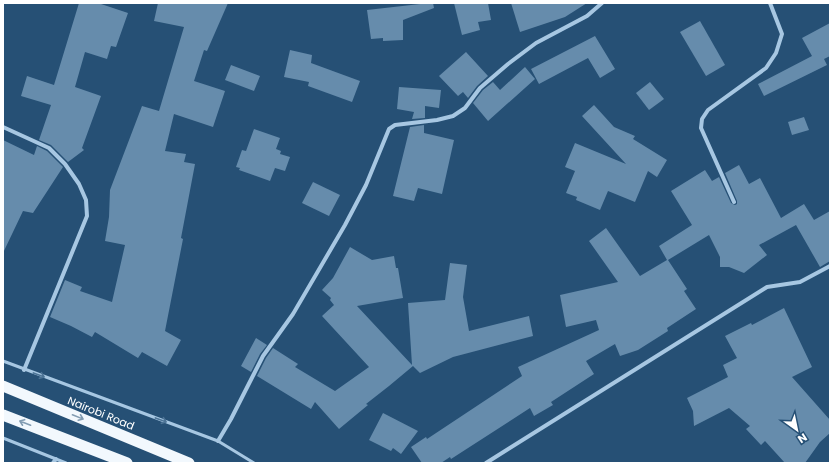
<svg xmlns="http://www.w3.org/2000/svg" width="833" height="466" viewBox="0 0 833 466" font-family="Poppins,sans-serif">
<rect width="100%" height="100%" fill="#265075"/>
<g fill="#668cac">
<polygon points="79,3 98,3 128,13 116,47 111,46 107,59 85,52 75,87 101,96 82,148 84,150 68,162 51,145 39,140 51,105 21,96 27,76 54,85"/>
<polygon points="158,3 228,3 207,51 204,50 194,81 225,91 213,127 174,114 165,151 186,154 184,162 195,164 181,238 183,239 165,331 181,340 167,366 142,352 138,358 95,332 92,337 71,326 50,317 65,280 82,287 80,291 112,302 125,245 105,241 109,217 110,190 142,106 159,111 184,27 154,21"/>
<polygon points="429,3 433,3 434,8 403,20 403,40 383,41 383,38 371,39 367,10"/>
<polygon points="454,3 488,3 491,20 478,22 480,30 462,35"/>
<polygon points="511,3 587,3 565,17 520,32"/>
<polygon points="700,21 725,65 706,76 680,32"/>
<polygon points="830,23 830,56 824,59 827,65 764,96 758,84 812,56 802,38"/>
<polygon points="595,36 615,69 600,78 588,58 539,84 531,69"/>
<polygon points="290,50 312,55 311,63 360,81 352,102 308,86 309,82 284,77"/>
<polygon points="466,52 488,76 477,86 468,98 463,92 458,96 439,76"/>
<polygon points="231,65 260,76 254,91 225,80"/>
<polygon points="525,67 535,79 488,121 473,103 483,90 493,82 500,90"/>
<polygon points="650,82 664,99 649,110 636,93"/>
<polygon points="399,87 441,90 439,108 425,106 425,118 412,119 414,112 397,109"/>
<polygon points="594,105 614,127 635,136 633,139 667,160 657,177 648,171 635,202 608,191 600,210 576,200 577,197 566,193 575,171 565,167 575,143 626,164 582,116"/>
<polygon points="804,117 809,130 792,135 788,122"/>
<polygon points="424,125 424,133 454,140 442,194 418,188 414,201 393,196 410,127"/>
<polygon points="254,129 280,138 276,149 281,151 280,154 290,157 285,171 275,168 270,181 239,170 240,168 236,167 242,150 246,151"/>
<polygon points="3,140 34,155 37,146 47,151 63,167 33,213 23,211 3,253"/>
<polygon points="739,165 749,184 760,178 781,218 804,204 814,220 830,211 830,261 820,267 796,225 759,245 767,255 744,273 729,267 720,267 720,257 709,235 668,260 687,289 684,291 696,309 667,328 668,331 638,350 620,356 615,344 586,361 594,374 551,402 553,405 534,416 530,408 451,459 450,457 441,463 422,463 411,447 426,437 427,439 522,376 518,367 599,330 596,320 566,327 560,295 618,282 589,241 606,228 640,276 667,260 659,246 692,225 671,191 705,170 712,181 719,177 731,203 735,205 737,204 737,201 725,173"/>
<polygon points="313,182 340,195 329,216 302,203"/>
<polygon points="350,247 372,260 394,256 396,268 398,268 403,298 357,306 412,365 408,303 445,300 450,263 467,265 463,297 469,331 529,316 533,336 453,357 420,373 413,366 389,386 366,404 368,405 339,429 315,402 311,409 257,376 266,358 273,348 298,364 295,367 335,391 369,367 322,316 334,305 330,300 331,298 322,290 333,278"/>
<polygon points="784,308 812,367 792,377 830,420 830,433 820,442 805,463 785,463 765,441 761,445 746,429 750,426 729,408 694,426 693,411 687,398 728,377 723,365 737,358 725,336 751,323 752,325"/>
<polygon points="256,338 267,345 260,354 251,372 241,366"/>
<polygon points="383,413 418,431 401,454 393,448 391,451 369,440"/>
</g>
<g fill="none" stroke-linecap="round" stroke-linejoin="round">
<g stroke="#a7c7e2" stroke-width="3">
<polyline points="3,361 218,441 254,463"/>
<polyline points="3,438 66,463"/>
</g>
<g stroke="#a7c7e2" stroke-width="4">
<polyline points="3,127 49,148 65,164 79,184 86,200 87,216 24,370"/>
<polyline points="734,202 701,128 702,119 708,110 766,68 776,53 782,34 770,3"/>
<polyline points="218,441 231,419 263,356 293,314 345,225 366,185 389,129 395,125 437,120 453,116 465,108 480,88 508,64 536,43 587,16 602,3"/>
<polyline points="53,463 56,459"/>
<polyline points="486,463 767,287 800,282 830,266"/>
</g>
<g stroke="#f2f8fd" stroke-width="11">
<polyline points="3,386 189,463"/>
<polyline points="3,415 127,463"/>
</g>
</g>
<defs><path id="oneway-shaft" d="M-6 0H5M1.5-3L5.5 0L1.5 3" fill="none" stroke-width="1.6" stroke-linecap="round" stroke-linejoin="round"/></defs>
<g stroke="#4d7496">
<use href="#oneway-shaft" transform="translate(39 375) rotate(20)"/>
<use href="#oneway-shaft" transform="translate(161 420) rotate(20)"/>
</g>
<g stroke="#829cb2">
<use href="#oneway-shaft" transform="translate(78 417) rotate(22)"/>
<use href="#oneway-shaft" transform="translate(25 423) rotate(-159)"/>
</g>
<g text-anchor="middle" stroke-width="3.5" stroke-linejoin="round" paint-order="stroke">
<g font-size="11" fill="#fff" stroke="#265075">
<text transform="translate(101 413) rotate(22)" y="4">Nairobi Road</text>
</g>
</g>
<rect width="833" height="466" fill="none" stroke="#ffffff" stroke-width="8"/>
<g transform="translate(797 430) rotate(147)" stroke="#265075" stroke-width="3" paint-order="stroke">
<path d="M0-3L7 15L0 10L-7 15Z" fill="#ffffff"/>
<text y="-6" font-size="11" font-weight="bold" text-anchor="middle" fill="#ffffff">N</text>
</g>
</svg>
